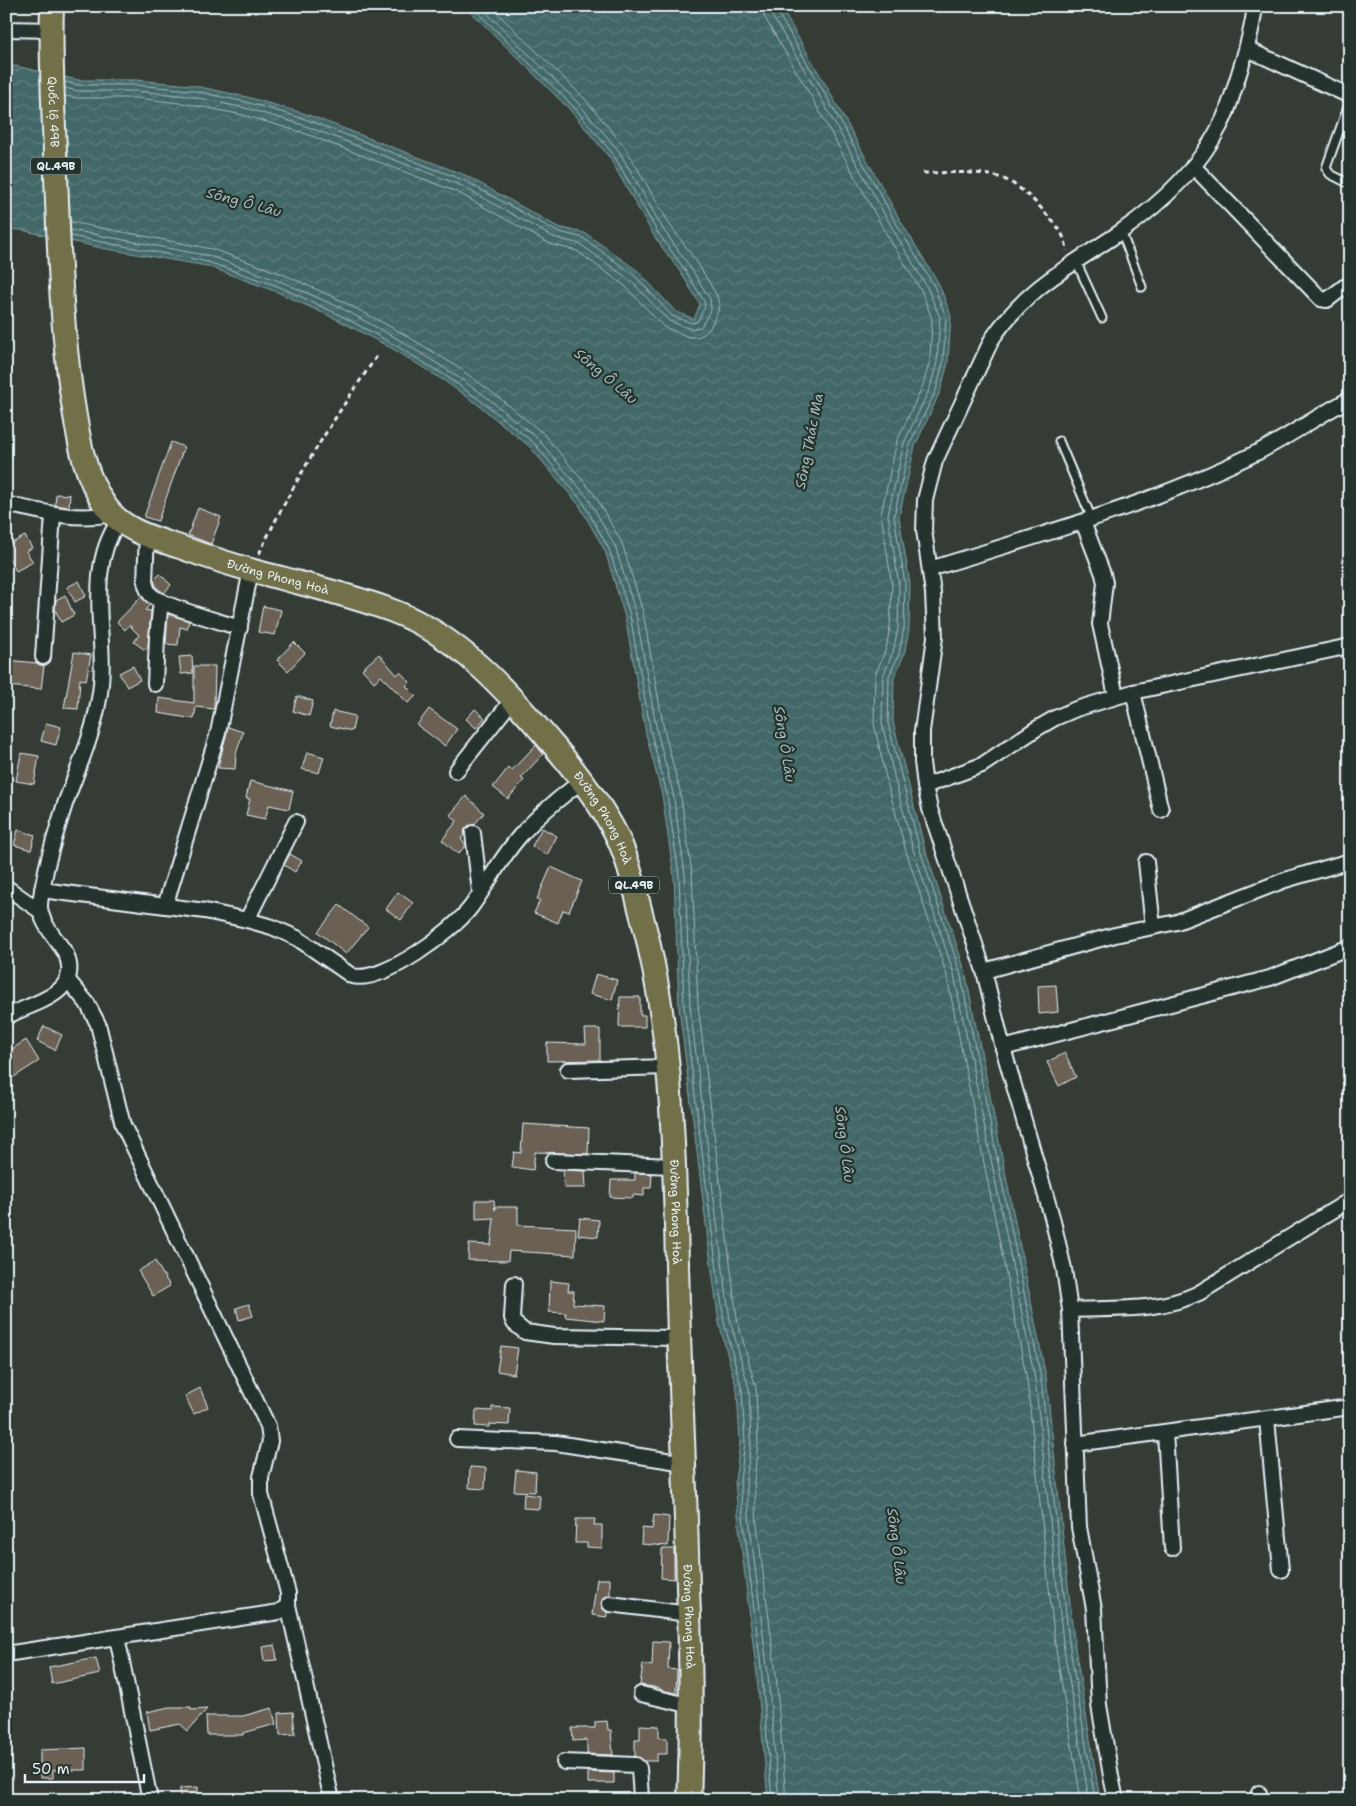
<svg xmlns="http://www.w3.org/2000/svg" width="1356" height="1806" viewBox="0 0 1356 1806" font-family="'Shantell Sans',sans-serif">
<defs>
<pattern id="water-waves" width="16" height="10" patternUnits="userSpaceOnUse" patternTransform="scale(1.25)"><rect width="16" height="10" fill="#436767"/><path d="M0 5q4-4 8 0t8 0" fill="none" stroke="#5e7d7e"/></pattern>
</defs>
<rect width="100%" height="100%" fill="#343c35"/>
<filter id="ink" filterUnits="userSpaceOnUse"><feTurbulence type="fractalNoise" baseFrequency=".02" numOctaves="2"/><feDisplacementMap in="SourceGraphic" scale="10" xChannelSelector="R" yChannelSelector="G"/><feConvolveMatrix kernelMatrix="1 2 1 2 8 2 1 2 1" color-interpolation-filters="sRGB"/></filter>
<g filter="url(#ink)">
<polygon fill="url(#water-waves)" stroke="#859ea1" points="465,6 780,6 827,87 900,220 939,284 951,316 948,363 940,392 915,446 899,517 910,584 909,629 904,655 894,677 893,722 924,846 965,971 1046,1377 1074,1641 1100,1800 768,1800 757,1676 739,1527 735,1481 740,1442 737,1390 719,1323 708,1241 679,1007 674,876 662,795 646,734 625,617 605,551 579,505 530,447 477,404 443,380 393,349 336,319 277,292 207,266 101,248 21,230 6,229 6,66 15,66 78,80 136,80 191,85 247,97 306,114 465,175 558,227 585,233 638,271 675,311 694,319 700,304 681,273 654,236 609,157 570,110"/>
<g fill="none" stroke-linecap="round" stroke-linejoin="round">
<g stroke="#a6babe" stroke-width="1">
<polyline points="762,6 765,18 811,96 884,230 922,292 932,319 930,360 923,385 897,441 881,514 892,585 890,627 886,649 875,675 874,724 887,782 906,851 947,976 1027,1380 1055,1644 1081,1800"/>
<polyline points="769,6 771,14 818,93 891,226 928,289 940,318 937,362 930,388 904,443 888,515 899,585 898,628 893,652 883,676 882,723 895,780 913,849 954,974 1035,1379 1063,1643 1089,1800"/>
<polyline points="776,6 776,10 823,90 896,223 934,286 946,317 943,363 936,390 910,444 894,516 905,584 904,628 899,654 889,676 888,723 919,847 960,972 1041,1378 1069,1642 1095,1800"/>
<polyline points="65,82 77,85 136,85 190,90 246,102 305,119 463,180 556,231 583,238 634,275 672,316 692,323 697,322 705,307 704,301 685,270 658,233 613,154 574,107 471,6"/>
<polyline points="65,88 77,91 136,91 189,96 245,108 303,125 460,185 553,237 580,244 630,280 669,321 691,329 701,327 711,309 710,299 690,267 663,229 619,151 578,103 480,6"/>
<polyline points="65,96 77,98 136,98 188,104 243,115 301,132 457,192 550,244 577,251 625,286 664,327 689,337 697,337 704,334 710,328 718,311 719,304 717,296 697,262 670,225 625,147 584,98 490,6"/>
<polyline points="70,222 212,249 285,275 344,302 402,333 453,364 488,389 544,434 594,494 622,543 643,612 664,730 680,791 692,873 698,1005 727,1238 737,1319 756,1388 758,1442 754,1481 757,1525 776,1674 786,1800"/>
<polyline points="71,230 210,256 282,282 341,308 398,339 449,371 484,395 538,439 588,498 615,546 636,614 657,731 673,793 685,874 690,1006 719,1239 730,1320 749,1389 751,1442 746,1481 750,1526 768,1675 779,1800"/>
<polyline points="71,236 208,262 280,287 338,314 395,345 446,376 480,400 534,443 583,502 609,549 630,615 651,733 667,794 679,875 684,1007 713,1240 724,1322 742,1390 745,1442 740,1481 744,1526 762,1676 772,1800"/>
</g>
</g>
<g fill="#6a6153" stroke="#e8f1f8">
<polygon points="171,442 184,447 158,521 144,517"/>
<polygon points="56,494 70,495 69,507 55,505"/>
<polygon points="198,508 221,517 211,544 188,535"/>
<polygon points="25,536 32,548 26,551 33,562 16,571 6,553 6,546"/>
<polygon points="160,574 171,585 164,593 157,588 154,580"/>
<polygon points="79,581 86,596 75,602 67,587"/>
<polygon points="65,595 74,615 61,622 55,609 56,600"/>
<polygon points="141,597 150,605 145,610 151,611 148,646 145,650 134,642 139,635 129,625 125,630 117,622"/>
<polygon points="263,606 281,610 275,635 258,632"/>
<polygon points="168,614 189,621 187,629 180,627 178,645 166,644"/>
<polygon points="294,642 305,653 288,671 277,660"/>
<polygon points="74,652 91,655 86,680 80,679 78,709 64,708"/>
<polygon points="379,654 397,675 400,672 410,682 406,686 416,696 408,703 381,676 374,682 362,669"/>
<polygon points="192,656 193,673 181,674 179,657"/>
<polygon points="6,660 37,663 44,666 41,689 6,686"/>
<polygon points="133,666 140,680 127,687 119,673"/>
<polygon points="194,666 215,666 214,709 196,707 194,719 158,713 159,698 194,703"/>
<polygon points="297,696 313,701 309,716 293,711"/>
<polygon points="429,709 457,729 445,746 417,725"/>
<polygon points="475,709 485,718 476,728 466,719"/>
<polygon points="333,711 355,716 352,731 330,726"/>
<polygon points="46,723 61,727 56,745 41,741"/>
<polygon points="228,727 243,732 236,754 235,769 218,768"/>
<polygon points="536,745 543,754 521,778 524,780 508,799 493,787 508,768 512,770"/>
<polygon points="307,752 324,757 319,773 302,769"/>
<polygon points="21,753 39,756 34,784 16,781"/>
<polygon points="250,781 293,791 289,809 269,805 265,819 246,815 250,799 246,798"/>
<polygon points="466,796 484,813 474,825 468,826 465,829 464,835 461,839 466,845 458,854 442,840 457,821 450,815"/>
<polygon points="542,828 557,836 547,855 532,846"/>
<polygon points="18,830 35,835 31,850 14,845"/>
<polygon points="290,854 302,861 295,872 284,865"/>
<polygon points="551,867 582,881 569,912 563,910 558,923 534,913 540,900 537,899"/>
<polygon points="398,892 413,903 401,920 386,909"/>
<polygon points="339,905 368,927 346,954 318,932"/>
<polygon points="596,974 617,980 612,1000 590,994"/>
<polygon points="1056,985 1058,1012 1039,1014 1038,986"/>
<polygon points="620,997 640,997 640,1015 645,1015 645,1027 619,1027"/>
<polygon points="44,1026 62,1035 55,1050 37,1041"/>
<polygon points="585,1029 600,1029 600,1060 547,1061 547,1043 586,1044"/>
<polygon points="26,1040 39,1061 6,1082 6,1053"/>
<polygon points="1065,1053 1076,1077 1059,1086 1047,1062"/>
<polygon points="523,1124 589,1128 588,1154 535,1152 533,1170 512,1167 514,1152 521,1153"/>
<polygon points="563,1170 585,1171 586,1188 564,1188"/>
<polygon points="635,1173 652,1174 651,1188 644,1188 644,1196 633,1195 633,1198 610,1197 611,1180 635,1180"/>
<polygon points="476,1200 494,1200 495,1210 495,1207 518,1207 518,1225 576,1228 575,1255 509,1251 508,1261 468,1260 469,1244 491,1245 494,1218 476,1219"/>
<polygon points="580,1218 599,1220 598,1237 578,1235"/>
<polygon points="155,1261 170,1286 153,1296 138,1271"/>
<polygon points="550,1281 569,1283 568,1291 574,1291 573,1304 605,1306 604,1321 565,1317 566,1313 549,1312"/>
<polygon points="249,1304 253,1316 239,1320 236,1308"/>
<polygon points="501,1346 518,1348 514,1374 497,1371"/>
<polygon points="200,1388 208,1407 194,1414 185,1396"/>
<polygon points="492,1407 510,1408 509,1425 489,1424 489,1427 475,1426 476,1410 492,1411"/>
<polygon points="470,1467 486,1468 485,1489 469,1488"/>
<polygon points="516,1470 536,1472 535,1492 514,1491"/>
<polygon points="524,1494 540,1496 539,1509 523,1508"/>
<polygon points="654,1515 669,1517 668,1546 641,1544 642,1528 652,1529"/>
<polygon points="576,1519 595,1519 594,1525 602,1525 602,1548 587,1547 587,1543 575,1543"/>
<polygon points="662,1549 674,1549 674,1579 661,1578"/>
<polygon points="597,1579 610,1579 610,1595 603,1598 601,1603 602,1608 607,1612 607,1617 592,1615"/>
<polygon points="653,1641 669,1642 668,1669 677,1670 676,1693 660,1690 660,1688 640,1685 643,1664 652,1666"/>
<polygon points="275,1645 277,1660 264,1661 262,1647"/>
<polygon points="96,1658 100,1674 52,1684 49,1667"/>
<polygon points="169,1707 191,1707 191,1710 207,1709 188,1731 180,1724 150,1730 147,1712"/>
<polygon points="272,1708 276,1724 243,1733 243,1735 207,1735 206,1716 243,1716"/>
<polygon points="293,1712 295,1734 280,1735 279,1713"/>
<polygon points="607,1721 608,1730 611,1730 613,1755 587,1754 587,1740 573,1741 572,1728 595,1728 595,1722"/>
<polygon points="640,1725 659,1726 659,1738 667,1738 667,1754 657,1754 657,1761 645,1761 635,1756 635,1740 640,1740"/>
<polygon points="86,1748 86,1770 53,1770 53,1778 40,1778 40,1750"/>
<polygon points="588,1772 614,1773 614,1783 588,1783"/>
<polygon points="198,1787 198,1800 180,1800 180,1788"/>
</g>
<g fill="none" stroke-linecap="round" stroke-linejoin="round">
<g stroke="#e8f1f8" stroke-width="11">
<g id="lane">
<polyline points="1350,101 1326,168 1330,174 1350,184"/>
<polyline points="1121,231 1142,287"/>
<polyline points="1076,261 1102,318"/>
<polyline points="1059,441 1092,519"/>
</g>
</g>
<g stroke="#e8f1f8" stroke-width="18">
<g id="street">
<polyline points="6,29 52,30"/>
<polyline points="1247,49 1350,96"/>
<polyline points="1193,166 1321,299 1327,300 1344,287 1350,286"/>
<path d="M6 504C42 512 75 521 112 514"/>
<polyline points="1083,522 1103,574 1105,583 1100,624 1116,696"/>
<path d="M147 535 145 581C146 586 147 591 151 595 162 606 222 622 240 628"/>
<path d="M930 569C1039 535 1151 505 1254 454 1287 438 1317 416 1350 399"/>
<polyline points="43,657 53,515"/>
<polyline points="155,684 157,638 161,601"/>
<polyline points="1133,692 1161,810"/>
<polyline points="456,771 513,699"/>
<polyline points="925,786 982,765 1036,729 1055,718 1076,709 1133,692 1350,646"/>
<polyline points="473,833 480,892"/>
<polyline points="1146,862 1153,927"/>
<polyline points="6,887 40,911"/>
<path d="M42 890 205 911 247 920 272 927 297 938 352 976C383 984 453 931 471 907 488 884 500 859 519 837 537 816 559 798 582 781"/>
<polyline points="165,906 218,733 251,570"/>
<polyline points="247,920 296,822"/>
<polyline points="984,971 1115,935 1177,922 1285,880 1350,861"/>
<polyline points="67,979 87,1003 98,1024 123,1125 268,1426 270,1441 261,1477 261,1494 288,1593 288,1605 332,1800"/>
<path d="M6 1017C32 1002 83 995 66 954 57 939 39 922 40 904 41 893 44 881 46 870 51 848 58 826 65 804 77 770 93 736 99 699 110 641 82 574 119 521"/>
<polyline points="1003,1048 1270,978 1350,947"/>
<polyline points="568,1070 667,1067"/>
<polyline points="553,1161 673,1166"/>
<polyline points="514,1284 512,1318 514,1323 525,1332 554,1336 679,1338"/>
<path d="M1070 1310C1113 1308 1160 1312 1199 1293L1350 1200"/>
<polyline points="1267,1419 1281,1570"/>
<polyline points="1165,1432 1172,1548"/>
<polyline points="457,1439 556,1443 685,1463"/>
<polyline points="1075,1444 1350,1407"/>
<polyline points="610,1604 689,1614"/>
<polyline points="117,1637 150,1800"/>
<polyline points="6,1654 279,1612 288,1605"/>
<polyline points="641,1694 692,1706"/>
<polyline points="564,1762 636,1765 639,1768 641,1798 643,1800"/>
<polyline points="1259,1793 1259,1800"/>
<path d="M1116 1800 1111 1776 1099 1705 1094 1609 1079 1527 1070 1310 1064 1269 1052 1217 1003 1048 984 971 930 809 925 786 922 762V731L935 637 933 593 924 530 925 500 935 461 992 339C1027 287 1069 267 1119 233 1158 206 1198 169 1220 126 1228 112 1232 96 1237 80 1245 55 1252 32 1255 6"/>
</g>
</g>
<g stroke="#e8f1f8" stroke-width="26">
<g id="primary">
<path id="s1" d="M52 6C50 63 54 119 56 176 59 250 61 324 72 397 78 435 83 476 107 508 124 531 154 538 180 547 213 559 247 570 281 578 319 588 357 597 393 611 459 636 509 693 554 746 576 772 599 801 615 832 628 857 634 886 641 913 678 1047 674 1195 679 1334 682 1418 686 1503 688 1588 691 1659 692 1729 689 1800"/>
</g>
</g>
<g stroke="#e8f1f8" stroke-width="3" stroke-dasharray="5 4" stroke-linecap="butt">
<path d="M923 173C948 173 988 169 1010 182 1024 190 1037 203 1047 215 1057 226 1066 236 1067 251"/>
<path d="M259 554C292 484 333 419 377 356"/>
</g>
<use href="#lane" stroke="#26332d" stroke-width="7"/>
<use href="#street" stroke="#26332d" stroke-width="14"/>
<use href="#primary" stroke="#726f4a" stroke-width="22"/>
</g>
</g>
<g text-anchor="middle" stroke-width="4.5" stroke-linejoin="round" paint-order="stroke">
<g fill="#26332d" stroke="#aeb8bb" stroke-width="1">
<rect x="31" y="157.5" width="50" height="17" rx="4"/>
<rect x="609" y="876.5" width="50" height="17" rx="4"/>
</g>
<g font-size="11" font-weight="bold" fill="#e8f1f8">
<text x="56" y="170">QL.49B</text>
<text x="634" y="889">QL.49B</text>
</g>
<g font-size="12" fill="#e8f1f8" stroke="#26332d">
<text dy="4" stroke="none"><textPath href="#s1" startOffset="106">Quốc lộ 49B</textPath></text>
<text dy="4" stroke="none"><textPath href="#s1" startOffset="696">Đường Phong Hoà</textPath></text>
<text dy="4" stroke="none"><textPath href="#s1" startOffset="1116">Đường Phong Hoà</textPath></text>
<text dy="4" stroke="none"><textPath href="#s1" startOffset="1521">Đường Phong Hoà</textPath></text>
<text dy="4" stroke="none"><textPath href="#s1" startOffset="1926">Đường Phong Hoà</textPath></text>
</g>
<g font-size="14" font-style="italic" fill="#a6babe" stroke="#26332d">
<text transform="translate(244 202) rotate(15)" y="5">Sông Ô Lâu</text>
<text transform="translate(606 376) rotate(40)" y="5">Sông Ô Lâu</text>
<text transform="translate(809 441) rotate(-79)" y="5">Sông Thác Ma</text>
<text transform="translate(785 744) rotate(81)" y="5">Sông Ô Lâu</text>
<text transform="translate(845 1144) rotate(83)" y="5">Sông Ô Lâu</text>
<text transform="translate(897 1546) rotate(83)" y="5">Sông Ô Lâu</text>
</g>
</g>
<rect width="1356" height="1806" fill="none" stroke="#26332d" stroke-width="25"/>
<rect x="12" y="12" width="1331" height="1781" fill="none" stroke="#e8f1f8" stroke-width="2" filter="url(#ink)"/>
<path d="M25 1774v8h119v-8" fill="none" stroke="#e8f1f8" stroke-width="2.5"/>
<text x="32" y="1774" font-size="15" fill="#e8f1f8" stroke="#26332d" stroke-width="4" paint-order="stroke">50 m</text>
</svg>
